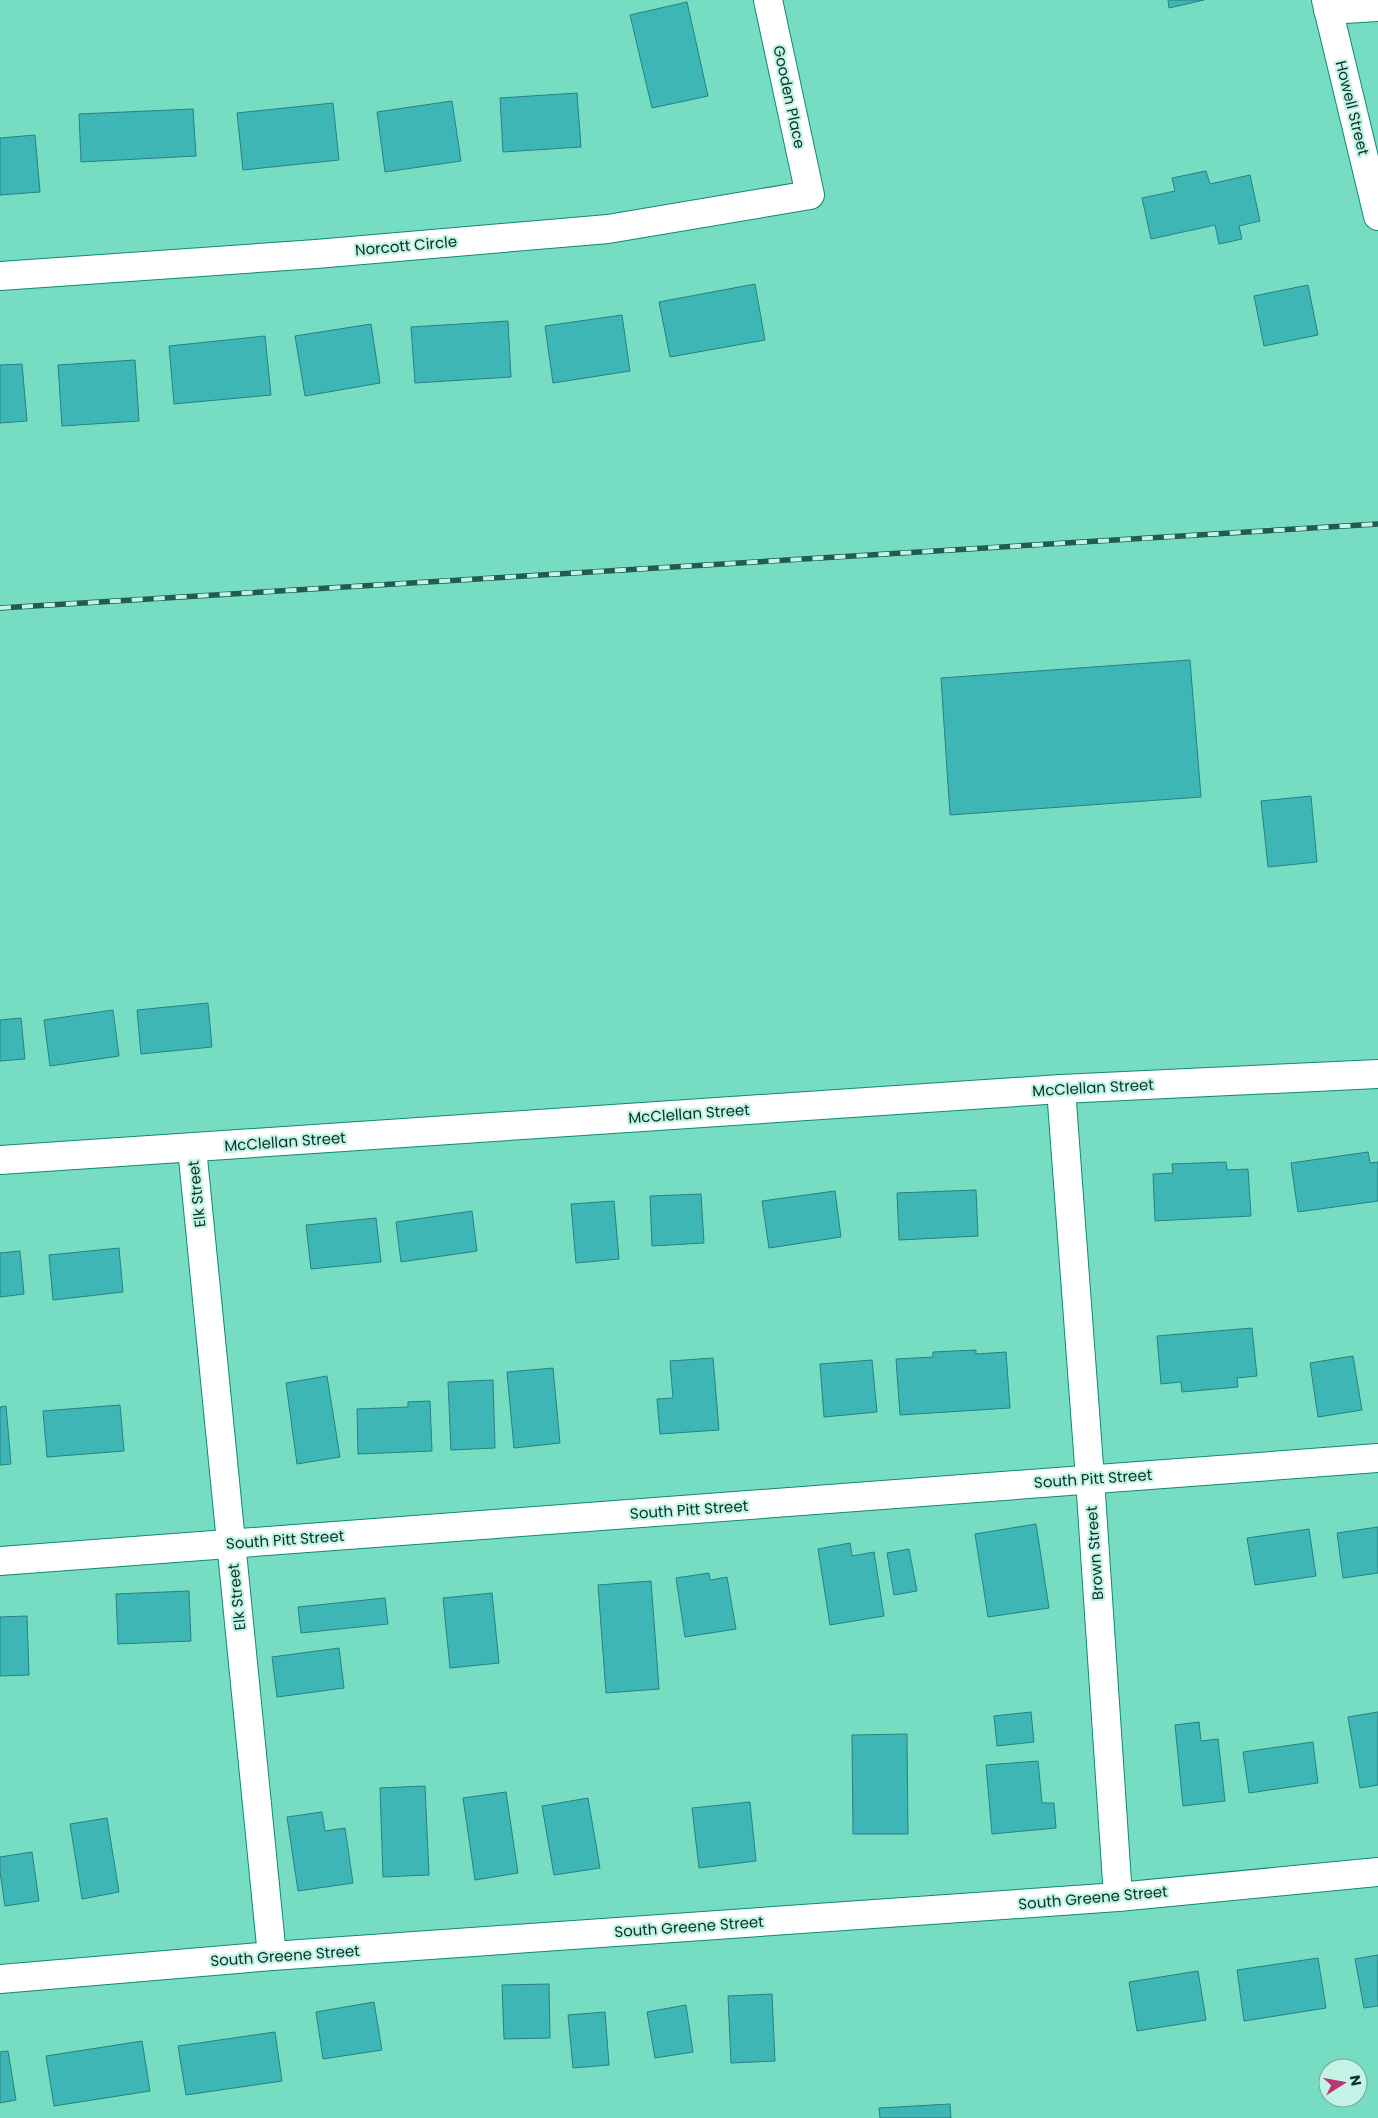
<svg xmlns="http://www.w3.org/2000/svg" width="1378" height="2118" viewBox="0 0 1378 2118" font-family="Poppins,sans-serif">
<rect width="100%" height="100%" fill="#76ddc3"/>
<g fill="#3fb6b6" stroke="#268282">
<polygon points="1168,0 1204,0 1169,8"/>
<polygon points="687,2 708,96 652,108 630,15"/>
<polygon points="577,93 581,147 503,152 500,98"/>
<polygon points="452,101 461,161 385,172 377,112"/>
<polygon points="333,103 339,160 243,170 237,113"/>
<polygon points="193,109 196,156 81,162 79,114"/>
<polygon points="35,135 40,192 0,195 0,138"/>
<polygon points="1206,171 1210,184 1250,175 1260,221 1239,226 1242,239 1219,244 1215,225 1151,239 1142,198 1175,191 1172,178"/>
<polygon points="755,284 765,340 670,357 659,302"/>
<polygon points="1308,285 1318,335 1264,346 1254,296"/>
<polygon points="622,315 630,371 553,383 545,326"/>
<polygon points="508,321 511,377 415,383 411,327"/>
<polygon points="371,324 380,383 305,396 295,336"/>
<polygon points="265,336 271,395 174,404 169,346"/>
<polygon points="135,360 139,421 62,426 58,365"/>
<polygon points="22,364 27,421 0,423 0,365"/>
<polygon points="1190,660 1201,797 950,815 941,678"/>
<polygon points="1311,796 1317,862 1268,867 1261,801"/>
<polygon points="208,1003 212,1047 141,1054 137,1010"/>
<polygon points="113,1010 119,1056 50,1066 44,1020"/>
<polygon points="21,1018 25,1059 0,1061 0,1020"/>
<polygon points="1368,1152 1370,1163 1378,1162 1378,1201 1298,1212 1291,1163"/>
<polygon points="1226,1162 1227,1170 1248,1169 1251,1216 1155,1221 1153,1174 1173,1173 1172,1164"/>
<polygon points="976,1190 978,1236 899,1240 897,1193"/>
<polygon points="835,1191 841,1237 769,1248 762,1201"/>
<polygon points="701,1194 704,1243 652,1246 650,1196"/>
<polygon points="614,1201 619,1259 576,1263 571,1204"/>
<polygon points="472,1211 477,1251 401,1262 396,1222"/>
<polygon points="376,1218 381,1262 311,1269 306,1225"/>
<polygon points="119,1248 123,1292 53,1300 49,1255"/>
<polygon points="20,1251 24,1294 0,1297 0,1253"/>
<polygon points="1252,1328 1257,1376 1237,1378 1238,1387 1182,1392 1181,1382 1161,1384 1157,1336"/>
<polygon points="976,1350 976,1354 1006,1352 1010,1408 900,1415 896,1359 933,1357 933,1352"/>
<polygon points="1353,1356 1362,1410 1318,1417 1310,1363"/>
<polygon points="713,1358 719,1430 660,1434 657,1399 673,1398 670,1361"/>
<polygon points="872,1360 877,1412 824,1417 820,1364"/>
<polygon points="553,1368 560,1443 514,1448 507,1372"/>
<polygon points="327,1376 340,1457 297,1464 286,1383"/>
<polygon points="493,1380 495,1448 451,1450 448,1382"/>
<polygon points="430,1401 432,1451 358,1454 357,1409 408,1407 408,1402"/>
<polygon points="120,1405 124,1451 47,1457 43,1411"/>
<polygon points="6,1406 11,1464 0,1465 0,1407"/>
<polygon points="1036,1524 1049,1608 988,1617 975,1534"/>
<polygon points="1378,1527 1378,1573 1343,1578 1337,1533"/>
<polygon points="1309,1529 1316,1576 1255,1585 1247,1538"/>
<polygon points="850,1543 852,1556 874,1552 884,1616 830,1625 818,1549"/>
<polygon points="909,1549 917,1591 894,1595 887,1553"/>
<polygon points="709,1573 710,1580 727,1577 736,1629 685,1637 676,1578"/>
<polygon points="651,1581 659,1689 606,1693 598,1585"/>
<polygon points="189,1591 191,1641 118,1644 116,1594"/>
<polygon points="492,1593 499,1663 450,1668 443,1598"/>
<polygon points="385,1598 388,1624 301,1633 298,1607"/>
<polygon points="27,1616 29,1675 0,1676 0,1617"/>
<polygon points="339,1648 344,1688 277,1697 272,1657"/>
<polygon points="1031,1712 1034,1742 997,1746 994,1716"/>
<polygon points="1378,1712 1378,1785 1360,1788 1348,1717"/>
<polygon points="1199,1722 1201,1741 1218,1739 1225,1801 1183,1806 1175,1725"/>
<polygon points="907,1734 908,1834 853,1834 852,1735"/>
<polygon points="1313,1742 1318,1783 1249,1793 1243,1752"/>
<polygon points="1038,1761 1042,1803 1054,1803 1056,1828 992,1834 986,1765"/>
<polygon points="425,1786 429,1875 383,1877 380,1788"/>
<polygon points="506,1792 518,1873 475,1880 463,1798"/>
<polygon points="588,1798 600,1868 554,1875 542,1806"/>
<polygon points="750,1802 756,1861 699,1868 692,1808"/>
<polygon points="322,1812 325,1831 345,1828 353,1883 298,1891 287,1817"/>
<polygon points="107,1818 119,1892 82,1899 70,1824"/>
<polygon points="32,1852 39,1901 5,1906 0,1872 0,1857"/>
<polygon points="1378,1955 1378,2006 1364,2008 1355,1959"/>
<polygon points="1318,1958 1326,2008 1244,2021 1237,1970"/>
<polygon points="1198,1971 1206,2020 1137,2031 1129,1982"/>
<polygon points="549,1984 550,2038 504,2039 502,1985"/>
<polygon points="772,1994 775,2061 731,2063 728,1996"/>
<polygon points="374,2002 382,2050 323,2059 316,2012"/>
<polygon points="686,2005 693,2052 655,2058 647,2012"/>
<polygon points="605,2012 609,2065 573,2068 568,2015"/>
<polygon points="275,2032 282,2081 186,2095 178,2046"/>
<polygon points="142,2041 150,2091 54,2106 46,2056"/>
<polygon points="8,2051 16,2100 0,2103 0,2052"/>
<polygon points="950,2104 951,2118 880,2118 879,2108"/>
</g>
<g fill="none" stroke-linecap="round" stroke-linejoin="round">
<g stroke="#0e8a73" stroke-width="30">
<g id="minor">
<polyline points="1326,0 1378,216"/>
<polyline points="1328,10 1378,7"/>
<polyline points="0,276 316,254 608,229 810,195 768,0"/>
<polyline points="1061,1089 1090,1479 1118,1897"/>
<polyline points="192,1148 272,1956"/>
<polyline points="0,1160 1061,1089 1378,1074"/>
<polyline points="0,1561 1378,1458"/>
<polyline points="0,1979 272,1956 1118,1897 1378,1872"/>
</g>
</g>
<use href="#minor" stroke="#fff" stroke-width="28"/>
<g stroke="#205d50" stroke-width="5.5">
<polyline id="rail" points="0,608 1378,524"/>
</g>
<use href="#rail" stroke="#c4f3e5" stroke-width="4" stroke-dasharray="11" stroke-linecap="butt"/>
</g>
<g text-anchor="middle" stroke-width="4.5" stroke-linejoin="round" paint-order="stroke">
<g font-size="15" fill="#04332a" stroke="#c4f3e5">
<text transform="translate(789 97) rotate(78)" y="5">Gooden Place</text>
<text transform="translate(1352 108) rotate(76)" y="5">Howell Street</text>
<text transform="translate(406 246) rotate(-5)" y="5">Norcott Circle</text>
<text transform="translate(1093 1088) rotate(-3)" y="5">McClellan Street</text>
<text transform="translate(689 1114) rotate(-4)" y="5">McClellan Street</text>
<text transform="translate(285 1142) rotate(-4)" y="5">McClellan Street</text>
<text transform="translate(197 1194) rotate(-96)" y="5">Elk Street</text>
<text transform="translate(1093 1479) rotate(-4)" y="5">South Pitt Street</text>
<text transform="translate(689 1510) rotate(-4)" y="5">South Pitt Street</text>
<text transform="translate(285 1540) rotate(-4)" y="5">South Pitt Street</text>
<text transform="translate(1095 1553) rotate(-94)" y="5">Brown Street</text>
<text transform="translate(237 1597) rotate(-96)" y="5">Elk Street</text>
<text transform="translate(1093 1898) rotate(-5)" y="5">South Greene Street</text>
<text transform="translate(689 1927) rotate(-4)" y="5">South Greene Street</text>
<text transform="translate(285 1956) rotate(-4)" y="5">South Greene Street</text>
</g>
</g>
<g transform="translate(1343 2083) rotate(79)"><circle r="24" fill="#c4f3e5" stroke="#77a69a"/>
<path d="M0-4L9 19L0 12L-9 19Z" fill="#bb3475"/>
<text y="-8" font-size="14" font-weight="bold" text-anchor="middle" fill="#04332a">N</text>
</g>
</svg>
